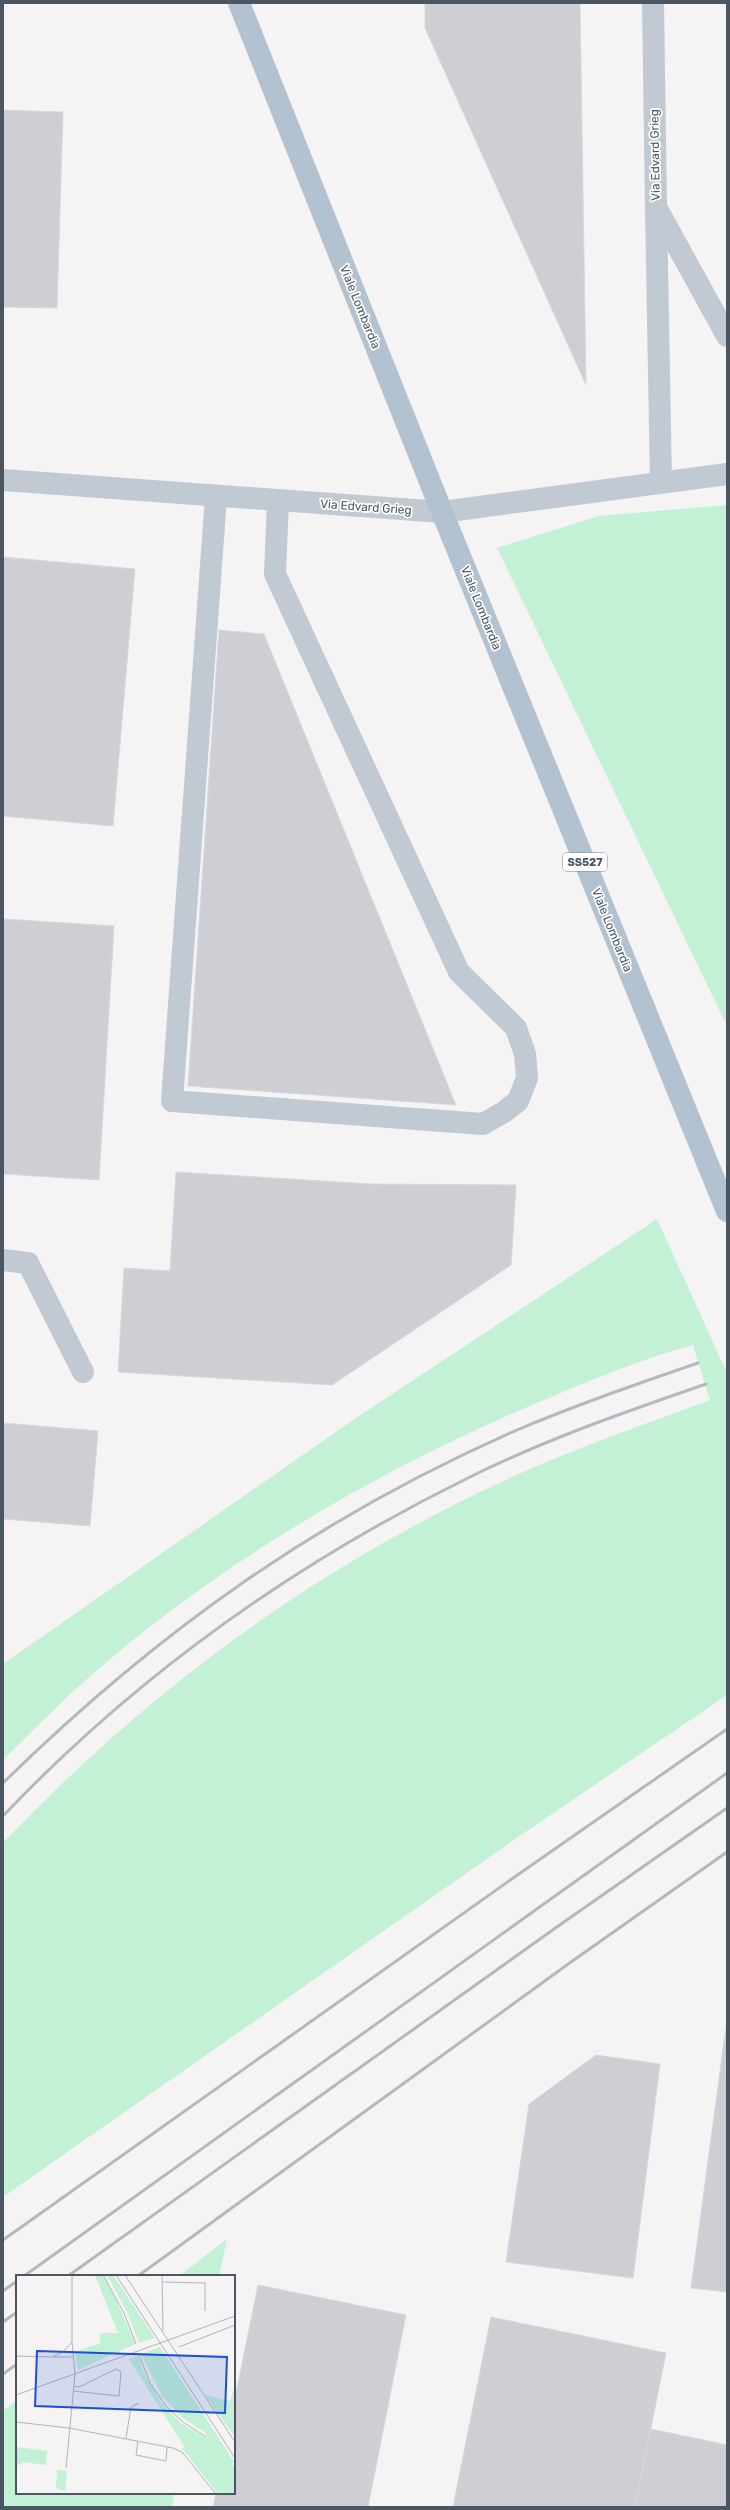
<svg xmlns="http://www.w3.org/2000/svg" width="730" height="2510" viewBox="0 0 730 2510" font-family="Rubik,sans-serif">
<rect width="100%" height="100%" fill="#f5f3f3"/>
<g fill="#c3f1d5">
<polygon points="726,505 727,508 727,1026 497,548 599,516"/>
<path d="M657 1219 727 1373V1695L521 1835 3 2197V1843C142 1697 297 1581 478 1493 553 1456 632 1429 710 1400L693 1345C638 1360 584 1383 532 1405 373 1473 219 1563 88 1678 59 1704 31 1732 3 1760V1664L350 1422Z"/>
<polygon points="227,2239 219,2276 179,2276"/>
<polygon points="17,2400 17,2493 174,2493 172,2507 3,2507 3,2411"/>
</g>
<g fill="#cdcfd5" stroke="#d7d9de">
<polygon points="425,3 580,3 586,385 425,28"/>
<polygon points="3,110 63,112 57,308 3,307"/>
<polygon points="3,557 135,569 113,826 3,816"/>
<polygon points="219,630 264,634 456,1105 188,1086"/>
<polygon points="3,919 114,926 99,1180 3,1174"/>
<polygon points="176,1172 371,1184 516,1185 511,1265 332,1385 118,1372 124,1268 170,1271"/>
<polygon points="3,1423 98,1431 90,1526 3,1519"/>
<polygon points="727,2019 727,2292 691,2288"/>
<polygon points="596,2055 660,2064 633,2278 506,2262 529,2104"/>
<polygon points="258,2285 406,2315 368,2507 213,2507 216,2493 234,2493 234,2403"/>
<polygon points="491,2317 666,2353 635,2507 453,2507"/>
<polygon points="651,2429 727,2445 727,2507 635,2507"/>
</g>
<g fill="none" stroke-linecap="round" stroke-linejoin="round">
<g stroke="#c1cad2" stroke-width="22">
<polyline points="653,3 656,207 727,336"/>
<polyline points="656,210 661,482"/>
<polyline points="3,480 442,512 727,474"/>
<polyline points="216,497 172,1101 483,1124 504,1112 518,1101 527,1078 525,1054 516,1028 459,972 275,574 278,501"/>
<polyline points="3,1260 28,1263 83,1372"/>
</g>
<polyline stroke="#b3c2d1" stroke-width="22" points="239,3 442,512 727,1211"/>
<g stroke="#b5b8bd" stroke-width="3">
<path d="M3 1783C157 1632 318 1517 517 1430 576 1405 637 1384 698 1363"/>
<path d="M3 1816C136 1676 295 1563 468 1478 544 1440 625 1412 706 1384"/>
<polyline points="3,2240 516,1876 727,1729"/>
<polyline points="24,2276 727,1773"/>
<polyline points="68,2276 554,1929 727,1808"/>
<polyline points="138,2276 571,1962 727,1852"/>
<polyline points="3,2291 17,2281"/>
<polyline points="3,2322 17,2312"/>
<polyline points="3,2374 17,2364"/>
</g>
</g>
<g text-anchor="middle" stroke-width="3.5" stroke-linejoin="round" paint-order="stroke">
<rect fill="#fff" stroke="#808990" stroke-width="1" x="563" y="853" width="44" height="18" rx="3"/>
<g font-size="11" font-weight="bold" fill="#4a5661">
<text x="585" y="866">SS527</text>
</g>
<g font-size="12" fill="#4a5661" stroke="#fff">
<text transform="translate(655 155) rotate(-91)" y="4">Via Edvard Grieg</text>
<text transform="translate(360 307) rotate(68)" y="4">Viale Lombardia</text>
<text transform="translate(366 507) rotate(4)" y="4">Via Edvard Grieg</text>
<text transform="translate(481 608) rotate(68)" y="4">Viale Lombardia</text>
<text transform="translate(612 930) rotate(68)" y="4">Viale Lombardia</text>
</g>
</g>
<g transform="translate(16 2275)">
<rect width="219" height="219" fill="#f5f3f3"/>
<path d="M79 0H86L98 20 119 69 62 95 59 77 84 68V58H102ZM91 0H97L139 63 123 68 111 37ZM144 72 218 187 216 189 219 193V219H202L166 173 168 171 113 84ZM126 81 146 121 167 143 190 158 189 162 166 149 146 129 128 98 123 82ZM219 111V162L189 120 214 126ZM0 172 31 176 30 190 6 187 5 190 0 189ZM41 195 51 196 49 216 40 213Z" fill="#c3f1d5" fill-rule="evenodd"/>
<path fill="none" stroke="#b1b4b9" stroke-width="1" d="M87 0 108 38 120 69M100 0 219 183M109 0 219 167M146 0 147 56M147 7 189 8V36M163 72 219 50M0 81 36 82 47 77 56 67M37 82H57M124 82 134 108 150 131 168 148 189 161M57 116 103 121 105 97 100 94 63 112 58 111M0 120 219 41M0 147 53 153 157 173 166 177 200 219M110 163 115 132 123 128M122 166 120 180 150 186 151 172M50 193 59 99 56 67V0"/>
<path fill="#1d4ed8" fill-opacity="0.15" stroke="#1d4ed8" stroke-width="2" d="M21 76 211 82 209 138 19 131Z"/>
<rect width="219" height="219" fill="none" stroke="#4a5661" stroke-width="2"/>
</g>
<rect width="730" height="2510" fill="none" stroke="#4a5661" stroke-width="8"/>
</svg>
